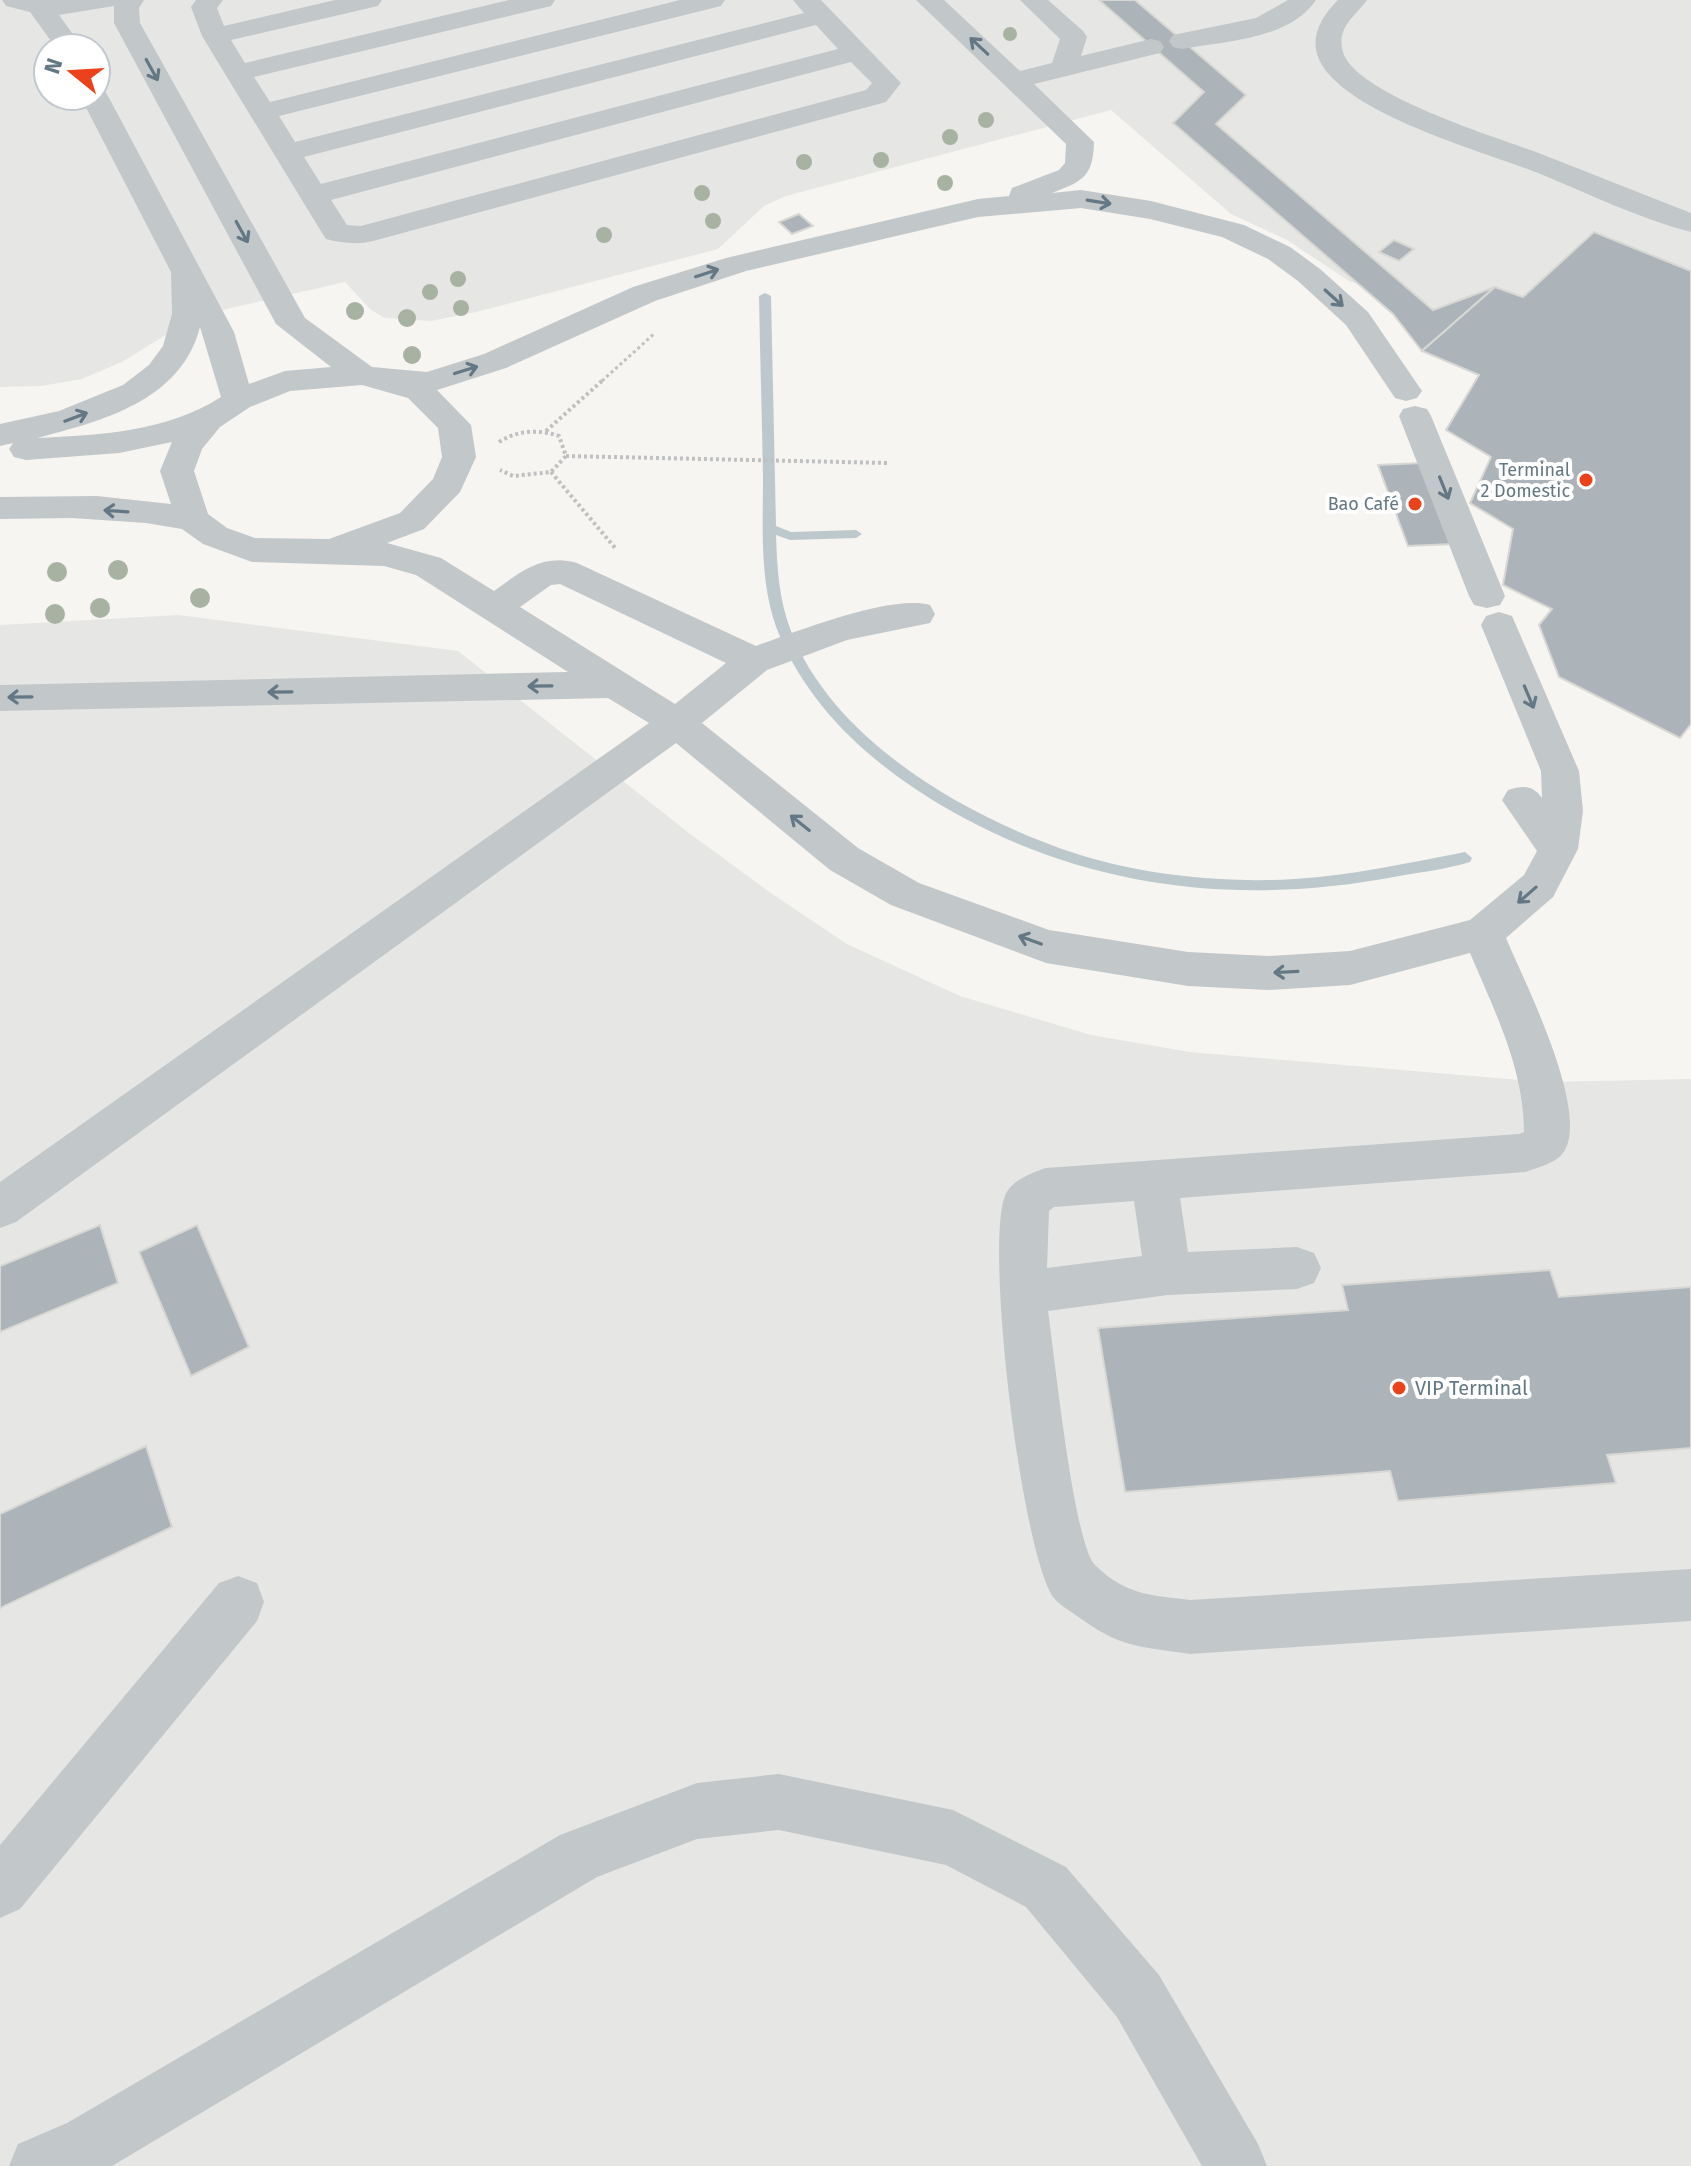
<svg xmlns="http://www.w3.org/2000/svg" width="1691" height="2166" viewBox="0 0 1691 2166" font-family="'Fira Sans',sans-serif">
<rect width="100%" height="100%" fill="#f6f5f1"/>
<g fill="#e6e7e5" fill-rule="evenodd">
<path d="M0 0H1691V724L1680 738 1559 677 1539 625 1552 609 1503 585 1513 529 1470 503 1491 457 1446 430 1479 375 1423 351 1492 288 1433 310 1349 281 1287 240 1231 214 1111 110 786 196 764 206 718 249 476 312 431 321 385 318 371 310 345 282 213 312 177 328 122 362 82 379 41 386 0 387ZM48 48H96V96H48Z"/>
<polygon points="179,615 458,651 689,833 768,891 847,944 960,996 1091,1035 1190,1052 1544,1082 1691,1079 1691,2166 0,2166 0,625"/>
</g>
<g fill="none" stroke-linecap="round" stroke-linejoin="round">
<path fill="#bcc8cc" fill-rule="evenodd" d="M765 293 771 296 776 526 791 532 856 530 862 534 856 538 790 540 776 535C777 567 779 601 791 631 833 741 968 818 1074 853 1129 871 1191 879 1248 880 1322 882 1393 866 1465 852L1472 858 1470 862C1447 869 1422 872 1399 876 1229 909 1063 886 917 790 858 751 806 700 779 634 759 585 763 529 763 478 762 417 760 357 759 296Z"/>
</g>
<g fill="#acb4b9" stroke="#d7d7d4" stroke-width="2">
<polygon points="1099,0 1135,0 1246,95 1216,124 1433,310 1495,287 1422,351 1393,314 1173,123 1204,92"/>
<polygon points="799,214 813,226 792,234 779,222"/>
<polygon points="1594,232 1691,271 1691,724 1680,738 1559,677 1539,625 1552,609 1503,585 1513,529 1470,503 1491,457 1446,430 1479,375 1422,351 1495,287 1523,297"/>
<polygon points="1394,240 1414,249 1399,261 1379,252"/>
<polygon points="1421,463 1453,544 1408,546 1378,465"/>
<polygon points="100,1225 118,1283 0,1332 0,1266"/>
<polygon points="197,1225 249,1347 191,1376 139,1252"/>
<polygon points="1550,1270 1559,1297 1691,1287 1691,1448 1607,1455 1616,1483 1398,1501 1390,1471 1125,1492 1098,1328 1348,1310 1342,1285"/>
<polygon points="146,1446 172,1527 0,1608 0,1514"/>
</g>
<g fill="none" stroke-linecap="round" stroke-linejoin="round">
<polyline stroke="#bec0c2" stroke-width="3" stroke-dasharray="3 3" stroke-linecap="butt" points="602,381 655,333"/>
<g stroke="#bec0c2" stroke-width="4" stroke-dasharray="3 3" stroke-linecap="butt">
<polyline points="546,431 604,379"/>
<path d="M499 442C518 430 538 429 559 436L566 456 551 472 513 476 500 470"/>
<polyline points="566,456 888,463"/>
<polyline points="551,472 616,549"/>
</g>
<g fill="#c2c7c9" fill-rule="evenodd">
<path d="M2 0H144L139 8 140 23 305 318 372 367 427 372 484 354 633 287 726 258 978 199 1009 196 1012 188 1059 170 1065 163 1066 144 916 0H944L1020 71 1052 63 1060 39 1020 0H1048L1083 31 1087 37 1081 56 1151 39 1160 41 1164 47 1160 53 1034 84 1094 142C1093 177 1083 181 1052 193L1081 190 1151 201 1244 225 1290 247 1320 269 1368 312 1422 391 1417 398 1406 401 1395 398 1346 325 1298 281 1268 259 1222 237 1150 219 1081 208 978 217 746 271 655 301 506 368 437 390 471 425 476 457 460 492 424 529 387 543 441 558 494 591C520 572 543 553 577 563L756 646C795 632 891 594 930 605L935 614 930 623 847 640 767 670 702 723 858 848 919 883 1049 930 1188 952 1268 956 1350 951 1470 920 1524 875 1537 851 1502 800 1508 790C1523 785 1533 785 1542 798L1541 771 1481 625 1486 616 1499 612 1512 616 1579 771 1583 811 1578 849 1553 897 1506 938C1523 979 1592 1114 1563 1153 1556 1163 1537 1168 1525 1172L1180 1198 1188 1252 1297 1247 1314 1253 1321 1268 1314 1283 1297 1289 1168 1295 1048 1311C1054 1351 1074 1545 1095 1565 1126 1595 1150 1595 1190 1600L1691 1569V1621L1190 1654C1137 1646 1121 1648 1077 1616 1069 1610 1058 1604 1053 1597 1021 1548 986 1255 1004 1199 1009 1181 1029 1174 1046 1168L1519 1134 1524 1132C1524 1068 1494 1010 1470 953L1350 985 1268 990 1188 986 1046 963 891 905 830 870 676 743 16 1222 0 1228V1182L649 723 608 698 0 711V685L568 672 416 575 384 566 252 562 203 544 182 529 146 523 72 518 0 519V497L97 496 171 504 160 471 172 442 119 453 26 460 14 457 9 449 13 443 0 446V424L59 411 123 385 149 365 163 346 172 314 171 272 80 96H96V88L104 90 108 96 234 332 249 384 285 371 331 367 276 324 114 23V6L59 15 83 48H56L30 12 6 6ZM200 327 221 397C166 432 100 435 37 438 102 421 181 401 200 327ZM362 385 408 398 438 428 442 457 433 479 400 513 329 539 255 538 227 528 208 514 194 471 202 449 220 427 250 407 290 391ZM560 584 726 663 675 704 520 607 551 585ZM1134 1201 1142 1256 1047 1268 1049 1211 1054 1207Z"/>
<path d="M196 0H223L217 8 224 26 335 0H382L378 6 231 40 245 63 509 0H555L551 6 254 77 270 102 680 0H725L721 6 279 116 295 142 804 13 793 0H821L901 83 886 102 373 241C357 245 342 243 326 239L322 233 202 36 191 7ZM816 25 838 49 321 184 304 157ZM851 62 872 83 866 90 361 226 347 225 331 200Z"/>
<path d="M1288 0H1316C1289 40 1225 41 1182 49L1173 47 1169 41 1173 35 1256 18Z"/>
<path d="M1338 0H1367C1355 17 1336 27 1343 52 1355 94 1496 137 1536 152 1588 172 1639 193 1691 213V232C1641 219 1591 195 1543 175 1486 152 1354 117 1322 65 1307 41 1320 18 1338 0Z"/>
<polygon points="1415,406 1427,409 1431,416 1505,596 1500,605 1487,608 1474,605 1469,596 1399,416 1403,409"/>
<polygon points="238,1576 257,1583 264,1602 257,1621 20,1909 0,1918 0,1845 219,1583"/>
<polygon points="779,1774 953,1810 1066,1867 1159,1975 1258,2144 1267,2166 1202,2166 1117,2017 1026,1907 946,1865 779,1830 697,1839 597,1877 112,2166 9,2166 18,2144 67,2123 560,1835 697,1783"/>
</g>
</g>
<g fill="#a8b2a2">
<circle cx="1010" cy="34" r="7"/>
<circle cx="986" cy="120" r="8"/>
<circle cx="950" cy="137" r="8"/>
<circle cx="881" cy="160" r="8"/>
<circle cx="804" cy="162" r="8"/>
<circle cx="945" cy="183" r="8"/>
<circle cx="702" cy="193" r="8"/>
<circle cx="713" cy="221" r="8"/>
<circle cx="604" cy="235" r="8"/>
<circle cx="458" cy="279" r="8"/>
<circle cx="430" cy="292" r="8"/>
<circle cx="461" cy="308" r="8"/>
<circle cx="355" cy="311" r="9"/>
<circle cx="407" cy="318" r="9"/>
<circle cx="412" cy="355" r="9"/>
<circle cx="118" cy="570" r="10"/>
<circle cx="57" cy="572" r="10"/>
<circle cx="200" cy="598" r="10"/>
<circle cx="100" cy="608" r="10"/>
<circle cx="55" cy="614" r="10"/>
</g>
<defs><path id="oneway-shaft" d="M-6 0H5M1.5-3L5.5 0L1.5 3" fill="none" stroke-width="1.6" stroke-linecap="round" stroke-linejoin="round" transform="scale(2)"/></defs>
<g stroke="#637784">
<use href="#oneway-shaft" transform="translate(979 46) rotate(-137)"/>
<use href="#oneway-shaft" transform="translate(152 70) rotate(61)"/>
<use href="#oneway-shaft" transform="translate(1099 202) rotate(9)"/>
<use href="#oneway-shaft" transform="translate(242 232) rotate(61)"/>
<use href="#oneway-shaft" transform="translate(707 273) rotate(-18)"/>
<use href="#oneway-shaft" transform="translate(1334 298) rotate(42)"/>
<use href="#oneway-shaft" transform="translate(466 370) rotate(-17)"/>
<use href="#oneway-shaft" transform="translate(76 417) rotate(-21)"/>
<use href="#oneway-shaft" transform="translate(1444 488) rotate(68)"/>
<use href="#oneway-shaft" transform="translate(116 511) rotate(-176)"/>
<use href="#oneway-shaft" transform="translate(540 686) rotate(179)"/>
<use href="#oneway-shaft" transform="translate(280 692) rotate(179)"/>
<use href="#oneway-shaft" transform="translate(20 697) rotate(179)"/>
<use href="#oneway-shaft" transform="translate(1529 697) rotate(67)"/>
<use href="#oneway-shaft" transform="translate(800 823) rotate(-141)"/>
<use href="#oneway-shaft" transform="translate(1527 895) rotate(139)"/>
<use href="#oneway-shaft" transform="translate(1030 940) rotate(-160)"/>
<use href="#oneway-shaft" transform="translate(1286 972) rotate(177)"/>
</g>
<g fill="#ec421b" stroke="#fff" stroke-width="3">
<circle cx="1586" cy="480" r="8"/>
<circle cx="1415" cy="504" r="8"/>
<circle cx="1399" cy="1388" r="8"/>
</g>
<g text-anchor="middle" stroke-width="8" stroke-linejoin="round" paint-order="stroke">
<g font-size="18" fill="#637784" stroke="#fff" text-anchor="end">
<text x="1570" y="476">Terminal<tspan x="1570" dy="21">2 Domestic</tspan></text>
<text x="1399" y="510">Bao Café</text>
</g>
<g font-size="20" fill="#637784" stroke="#fff" text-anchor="start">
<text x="1415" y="1395">VIP Terminal</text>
</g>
</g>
<g transform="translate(72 72) rotate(288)"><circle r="38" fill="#ffffff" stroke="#c1c9ce" stroke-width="2"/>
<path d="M0-6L14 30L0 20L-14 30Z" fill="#ec421b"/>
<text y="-12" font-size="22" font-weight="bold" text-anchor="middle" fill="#637784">N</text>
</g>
</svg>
